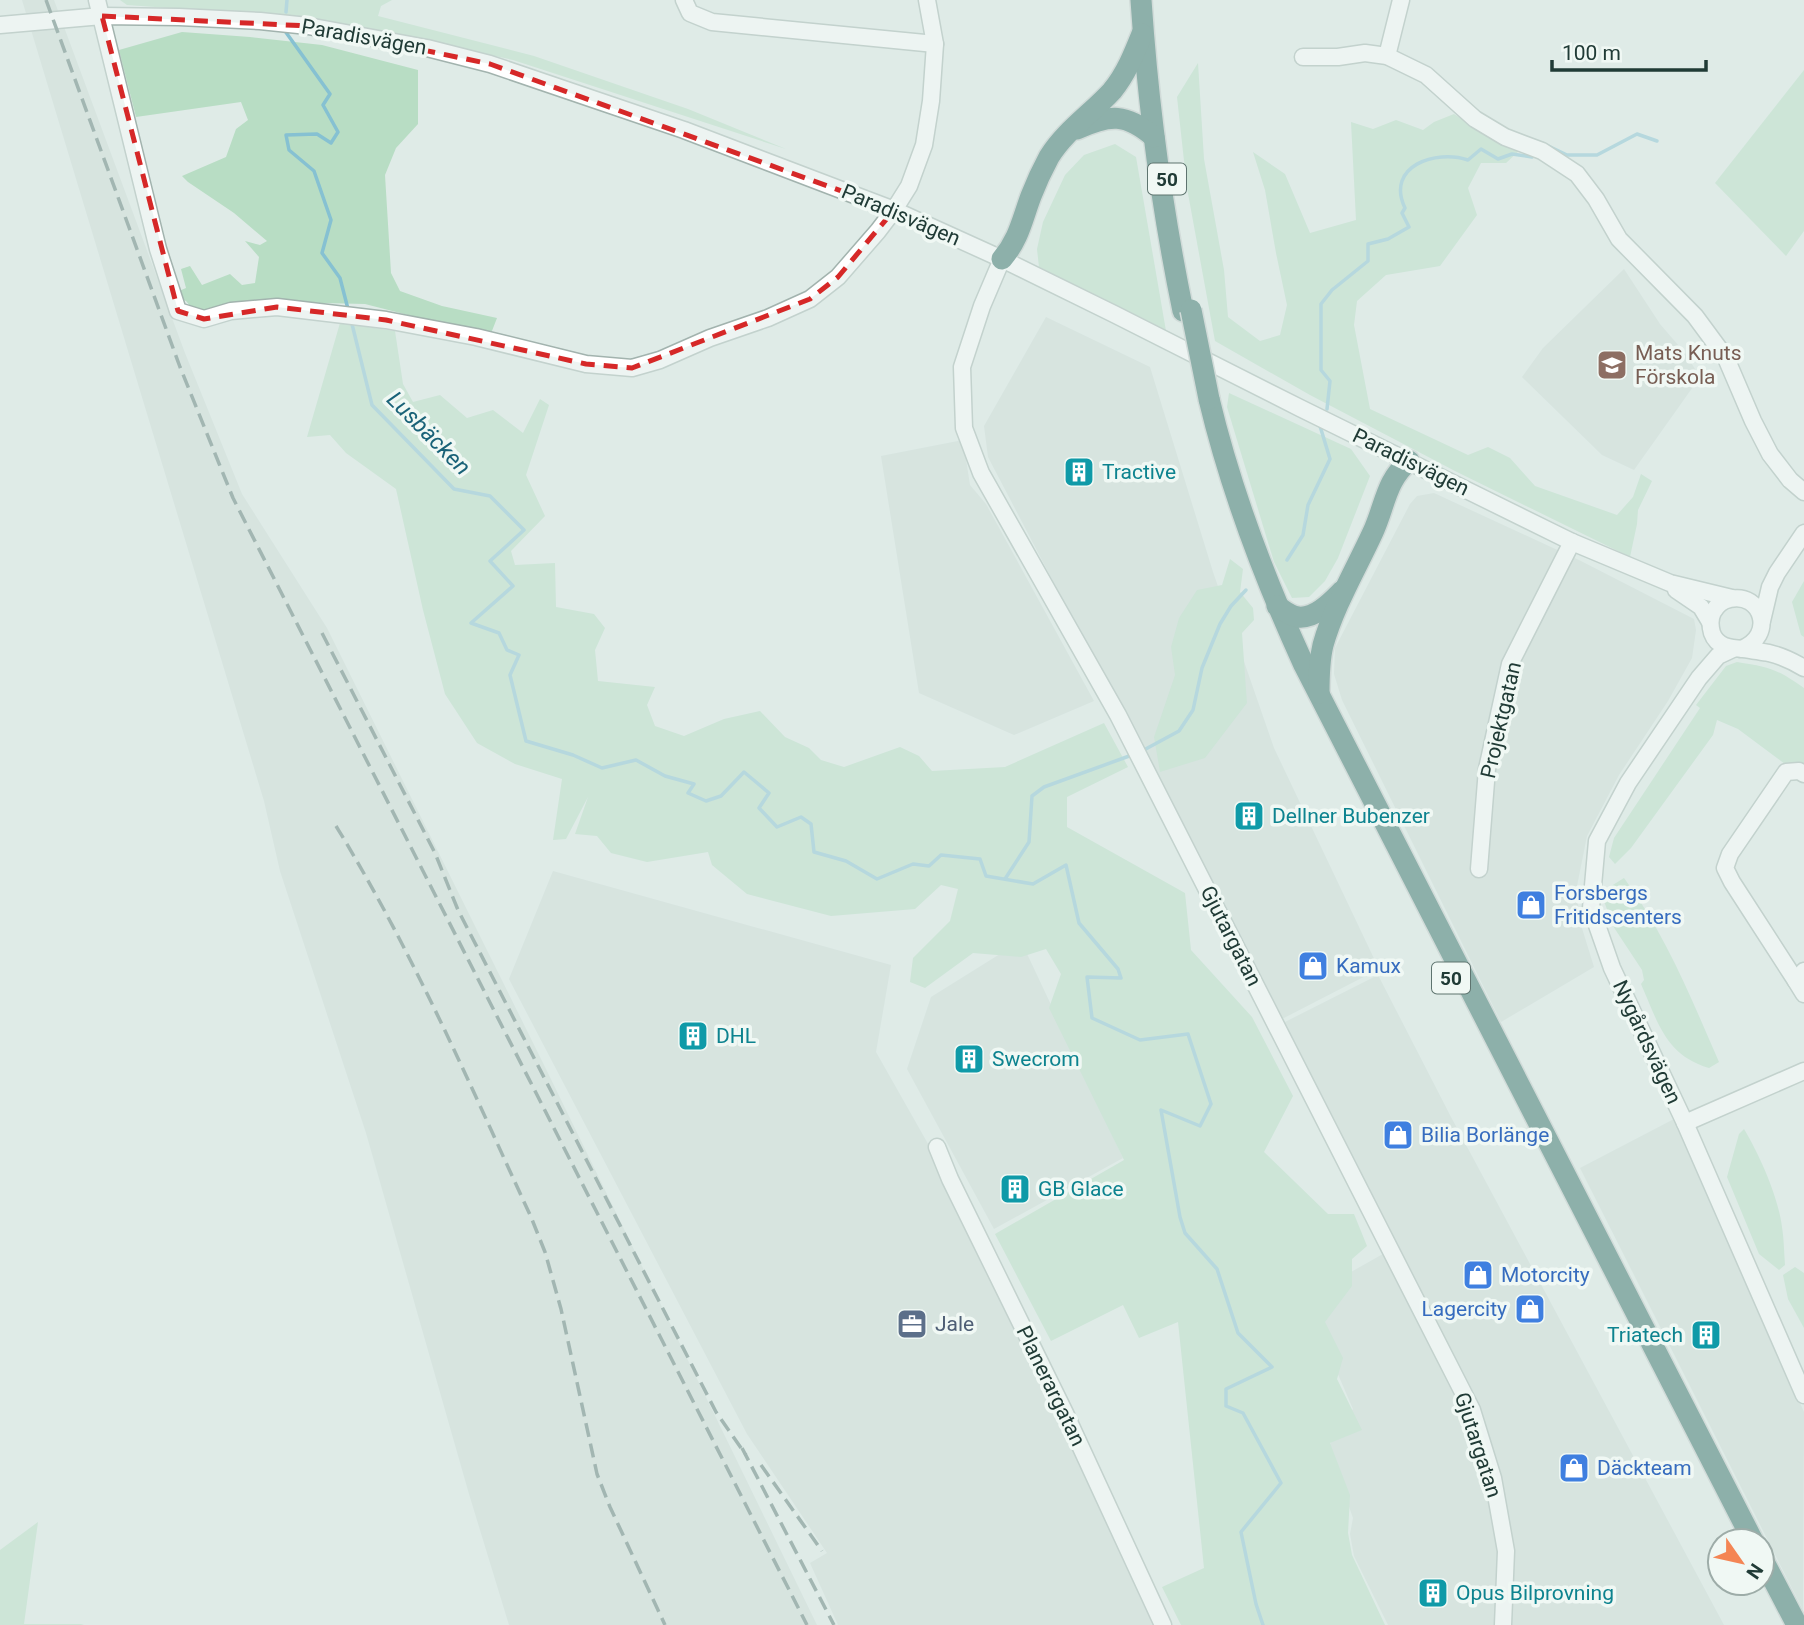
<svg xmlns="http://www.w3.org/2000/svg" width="1804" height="1625" viewBox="0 0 1804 1625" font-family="Roboto,sans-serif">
<rect width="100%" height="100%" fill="#dfebe7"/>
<g fill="#cedbd6">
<polygon points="22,0 54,0 185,353 242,494 327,628 546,1069 817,1625 509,1625 469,1494 366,1133 280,871 264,801"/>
<polygon points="1624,269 1660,324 1685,353 1700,377 1634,470 1602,455 1522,377 1543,348"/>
<polygon points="1046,317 1150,367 1213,572 1274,748 1379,969 1282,1019 988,457 984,426"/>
<polygon points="963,440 970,485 986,504 1094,701 1014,735 919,693 881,456"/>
<polygon points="1434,493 1579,560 1694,619 1696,630 1692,658 1668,701 1619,775 1587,836 1576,891 1581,925 1594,967 1501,1022 1342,700 1334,674 1335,648 1410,504 1417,496"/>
<polygon points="553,871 891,965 876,1052 957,1195 1163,1625 838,1625 810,1563 827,1553 747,1434 509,979"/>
<polygon points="1021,941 1123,1158 994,1229 907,1069 931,997"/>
<polygon points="1378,975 1451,1117 1724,1625 1388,1625 1354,1556 1350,1534 1353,1518 1328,1447 1353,1409 1305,1298 1390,1250 1281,1024"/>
<polygon points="1674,1119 1804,1412 1803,1610 1580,1168"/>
</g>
<g fill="#b8ddc4">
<polygon points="120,0 392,0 381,6 378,16 534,56 688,109 786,149 513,60 360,27 224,12 127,5"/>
<polygon points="182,32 250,37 322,45 418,70 418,124 396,148 385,175 391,273 400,291 442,306 497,318 490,336 365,304 281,302 226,305 195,312 186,301 181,299 179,291 186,288 181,269 190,266 202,285 230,274 242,285 255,283 259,257 245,241 260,245 267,241 234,213 188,182 182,176 226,157 236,129 248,120 241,102 136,117 119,50"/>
<polygon points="1198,63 1204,159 1224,270 1228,317 1260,341 1280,335 1287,305 1276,253 1265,190 1253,152 1285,174 1310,233 1356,220 1351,122 1373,129 1396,120 1423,130 1434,122 1454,114 1489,137 1519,151 1506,163 1481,163 1468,188 1477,215 1440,266 1386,275 1357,301 1354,325 1370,409 1468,455 1488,447 1510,458 1535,486 1617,515 1633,497 1641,474 1652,481 1638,510 1637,524 1630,557 1455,471 1310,395 1215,341 1187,188 1177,97"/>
<polygon points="1804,70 1804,231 1786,256 1715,183"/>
<polygon points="1115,144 1136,157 1166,331 1039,267 1037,249 1043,222 1065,175 1084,155"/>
<polygon points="340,323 395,331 403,384 413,402 440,395 467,418 493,410 523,433 540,399 549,405 526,475 545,516 511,551 515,565 555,563 556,607 594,614 605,628 595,650 598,681 655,687 647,705 655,726 684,736 724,719 760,711 785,737 809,748 821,760 844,767 900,747 919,756 932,771 1005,767 1104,723 1128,767 1067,797 1067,827 1185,893 1191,950 1252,1017 1293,1096 1264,1152 1328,1214 1354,1214 1367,1246 1352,1259 1352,1286 1325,1322 1343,1358 1337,1379 1362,1430 1330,1443 1350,1495 1348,1533 1352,1555 1385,1625 1181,1625 1162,1587 1204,1568 1178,1322 1139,1338 1123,1305 1051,1341 995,1234 1124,1160 1049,1008 1061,974 1046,949 1021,957 973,953 925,988 910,982 913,958 950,921 958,889 941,885 915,909 831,916 747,894 712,865 708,852 647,862 611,853 597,836 575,834 588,797 566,839 553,840 562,779 515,764 477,743 445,694 423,610 396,489 346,453 330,435 307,437"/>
<polygon points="1229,393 1351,449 1370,476 1338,558 1325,581 1309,597 1292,598 1274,562 1227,407"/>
<polygon points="1230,559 1243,569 1240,592 1253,608 1254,620 1242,633 1247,703 1205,758 1160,772 1154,737 1175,675 1171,647 1179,618 1197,590 1222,585"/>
<polygon points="1804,581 1804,637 1801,635 1792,602"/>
<path d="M1737 662C1769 667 1777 669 1804 688V769L1789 767 1738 729 1717 720 1713 735 1631 848 1615 864 1609 857 1614 838 1700 708 1696 705 1726 666Z"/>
<path d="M1624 878C1666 935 1691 998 1719 1062L1709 1068C1665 1055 1658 1022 1641 984L1644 980 1642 970 1613 926 1604 901 1608 888Z"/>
<path d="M1744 1129C1760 1156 1778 1196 1782 1227 1784 1239 1784 1253 1785 1265L1779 1270 1759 1254 1727 1177 1739 1134Z"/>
<polygon points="1795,1267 1804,1273 1804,1328 1788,1299 1783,1275"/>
<polygon points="38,1522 24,1624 81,1624 84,1625 0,1625 0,1550"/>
</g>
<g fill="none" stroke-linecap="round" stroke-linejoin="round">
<g stroke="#86c1d2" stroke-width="3.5">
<polyline points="286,12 287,0"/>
<polyline points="285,31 330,94 323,105 338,132 331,143 317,134 286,135 289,150 314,171 331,220 322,253 340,278 348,309"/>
<polyline points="1542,143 1567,155 1597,155 1637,134 1657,141"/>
<polyline points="351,320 372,405 454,489 490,496 524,530 490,561 513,586 471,623 499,633 507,650 519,655 510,675 526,741 573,755 602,768 636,760 665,776 694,784 688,793 706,801 721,796 744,772 769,793 759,808 777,827 801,817 811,824 814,852 846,861 877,879 913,864 929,866 941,855 980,859 986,876 1033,884 1066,865 1079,923 1118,969 1121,978 1087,977 1092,1018 1140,1040 1188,1034 1211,1104 1200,1126 1161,1110 1180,1217 1185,1233 1217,1269 1238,1333 1272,1367 1226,1389 1226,1406 1243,1413 1281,1483 1241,1532 1256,1604 1263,1625"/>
<path d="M1327 409 1330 381 1321 370V304L1332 290 1368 261V244L1388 239 1409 227 1402 213 1405 208C1385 166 1436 149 1468 160L1481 149 1498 159 1512 154 1532 157"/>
<polyline points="1287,560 1303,535 1308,505 1330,459 1320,426"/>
<polyline points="1142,751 1179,731 1193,710 1202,668 1220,624 1231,606 1246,590"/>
<polyline points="1005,879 1029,842 1032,796 1044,787 1132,755"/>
</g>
<g stroke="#a2b3ae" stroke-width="19">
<g id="minor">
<polyline points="97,0 158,249 178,311 204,319 231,311 277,307 386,320 476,337 586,364 632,368 660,360 710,338 768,318 810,299 838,277 878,231 894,210 909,186 924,145 931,101 935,44 927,0"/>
<polyline points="684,0 690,13 712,22 935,44"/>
<polyline points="0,25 102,16 179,17 260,21 308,26 427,48 490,64 684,130 894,210 1002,259 1114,314 1300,408 1572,542 1670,583 1732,598"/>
<polyline points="1387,56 1401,0"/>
<polyline points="1303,57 1338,57 1365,53 1387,56 1426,75 1475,119 1505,137 1542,151 1577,174 1596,199 1619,239 1695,316 1726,358 1753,421 1770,454 1790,480 1804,492"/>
<polyline points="1002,259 982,306 962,367 964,428 981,473 1118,715 1472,1410 1493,1478 1506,1551 1503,1625"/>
<polyline points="1676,590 1701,607 1710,622"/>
<polyline points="1762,621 1770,587 1777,573 1804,533"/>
<polyline points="1733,649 1718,656 1699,678 1628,783 1597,841 1591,908 1612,968 1685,1123 1804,1395"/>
<path d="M1741 649C1776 636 1762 592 1730 599 1723 600 1717 605 1713 612 1710 618 1710 626 1712 633 1717 647 1730 648 1743 649 1752 650 1761 652 1769 653 1782 656 1794 662 1804 668"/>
<polyline points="1479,869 1487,769 1510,664 1572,542"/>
<polyline points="1804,971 1796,981 1804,994"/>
<polyline points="1796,981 1732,882 1725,868 1730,854 1786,772 1799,771 1804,774"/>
<polyline points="1685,1123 1804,1071"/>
<polyline points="937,1147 950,1179 1065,1413 1163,1625"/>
</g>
</g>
<g stroke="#c1c8c7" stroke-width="24">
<g id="highway">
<path d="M1141 0C1148 105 1162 209 1183 311"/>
<path d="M1077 129C1110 114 1126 113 1154 137"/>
<path d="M1002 259C1019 239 1022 220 1031 196 1036 183 1042 170 1049 157 1065 131 1092 113 1112 91 1126 74 1134 54 1142 34"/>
<path d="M1209 399C1231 491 1265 580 1304 665L1753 1541"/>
<path d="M1277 606C1283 610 1290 616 1298 617 1315 619 1331 602 1342 591"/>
<path d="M1319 693C1319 677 1319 661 1323 645 1334 606 1356 569 1373 532 1385 506 1386 480 1409 461"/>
<polyline points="1762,1558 1797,1625"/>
</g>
</g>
<use href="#minor" stroke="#fff" stroke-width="16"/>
<use href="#highway" stroke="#2b685f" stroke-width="21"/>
<g stroke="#5a7771" stroke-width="3.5" stroke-dasharray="14 7" stroke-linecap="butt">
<polyline points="46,0 180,367 233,498 807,1625"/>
<polyline points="322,633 435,853 458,910 716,1412 746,1455"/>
<path d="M336 826C412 950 470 1085 531 1217L545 1252 561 1309 597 1474 610 1507 665 1625"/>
<polyline points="742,1448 834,1625"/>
<polyline points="761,1465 822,1551"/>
</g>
<g stroke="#c1c8c7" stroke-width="24" stroke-linecap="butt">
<polyline id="highway-bridge" points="1191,310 1209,399"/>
</g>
<use href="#highway-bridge" stroke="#2b685f" stroke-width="21"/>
</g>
<path d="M0 0H1804V1625H0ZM102 16 308 26 490 64 894 210 838 277 810 299 632 368 586 364 386 320 277 307 204 319 178 311Z" fill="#dfebe7" fill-opacity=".55" fill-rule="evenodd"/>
<path fill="none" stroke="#d62828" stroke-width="5" stroke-dasharray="14 9" stroke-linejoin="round" d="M102 16 308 26 490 64 894 210 838 277 810 299 632 368 586 364 386 320 277 307 204 319 178 311Z"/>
<defs>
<g id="school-square" transform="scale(1.575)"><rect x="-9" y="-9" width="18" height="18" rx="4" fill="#8d6e63" stroke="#f0f8f4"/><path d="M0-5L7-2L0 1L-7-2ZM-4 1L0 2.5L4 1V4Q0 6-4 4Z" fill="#fff"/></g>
<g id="building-square" transform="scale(1.575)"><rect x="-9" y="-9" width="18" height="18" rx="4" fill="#0f9aa8" stroke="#f0f8f4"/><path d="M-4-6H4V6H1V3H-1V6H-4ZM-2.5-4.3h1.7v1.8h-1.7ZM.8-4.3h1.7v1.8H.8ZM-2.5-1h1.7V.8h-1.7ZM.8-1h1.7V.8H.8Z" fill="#fff"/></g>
<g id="shop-square" transform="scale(1.575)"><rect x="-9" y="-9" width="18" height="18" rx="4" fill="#3f7fe0" stroke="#f0f8f4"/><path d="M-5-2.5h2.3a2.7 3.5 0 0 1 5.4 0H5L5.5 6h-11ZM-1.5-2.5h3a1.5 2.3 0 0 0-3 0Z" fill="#fff"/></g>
<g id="office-square" transform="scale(1.575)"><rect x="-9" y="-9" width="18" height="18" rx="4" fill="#5c6f8a" stroke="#f0f8f4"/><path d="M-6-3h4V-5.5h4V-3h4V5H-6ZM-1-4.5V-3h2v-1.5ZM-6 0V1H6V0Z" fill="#fff"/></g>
</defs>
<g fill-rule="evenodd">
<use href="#school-square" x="1612" y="365"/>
<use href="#building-square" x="1079" y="472"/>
<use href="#building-square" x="1249" y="816"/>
<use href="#shop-square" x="1531" y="905"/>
<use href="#shop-square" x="1313" y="966"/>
<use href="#building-square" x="693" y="1036"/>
<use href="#building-square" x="969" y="1059"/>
<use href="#shop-square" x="1398" y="1135"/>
<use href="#building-square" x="1015" y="1189"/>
<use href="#shop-square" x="1478" y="1275"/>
<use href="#shop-square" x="1530" y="1309"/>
<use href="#office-square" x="912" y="1324"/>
<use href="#building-square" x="1706" y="1335"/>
<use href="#shop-square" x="1574" y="1468"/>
<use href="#building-square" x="1433" y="1593"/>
</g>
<g text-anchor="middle" stroke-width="7" stroke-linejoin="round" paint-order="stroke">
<g fill="#f0f8f4" stroke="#5e746f" stroke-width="2">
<rect x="1148" y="163.5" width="38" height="31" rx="5"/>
<rect x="1432" y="962.5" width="38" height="31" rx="5"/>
</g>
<g font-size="19" font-weight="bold" fill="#203b36">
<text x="1167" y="186">50</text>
<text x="1451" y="985">50</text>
</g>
<g font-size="21" fill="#203b36" stroke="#f0f8f4">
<text transform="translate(364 37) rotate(10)" y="7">Paradisvägen</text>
<text transform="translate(901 215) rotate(23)" y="7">Paradisvägen</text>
<text transform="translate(1411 462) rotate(26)" y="7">Paradisvägen</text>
<text transform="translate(1501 720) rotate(-77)" y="7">Projektgatan</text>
<text transform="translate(1231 936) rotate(63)" y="7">Gjutargatan</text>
<text transform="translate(1647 1042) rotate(65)" y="7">Nygårdsvägen</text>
<text transform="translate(1051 1386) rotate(64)" y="7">Planerargatan</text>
<text transform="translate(1478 1445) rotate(72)" y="7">Gjutargatan</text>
</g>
<g font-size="21" fill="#785e54" stroke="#f0f8f4" text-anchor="start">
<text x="1635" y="360">Mats Knuts<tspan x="1635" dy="24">Förskola</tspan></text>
</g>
<g font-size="21" fill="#0d838f" stroke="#f0f8f4" text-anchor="start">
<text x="1102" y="479">Tractive</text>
<text x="1272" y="823">Dellner Bubenzer</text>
<text x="716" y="1043">DHL</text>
<text x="992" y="1066">Swecrom</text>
<text x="1038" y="1196">GB Glace</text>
<text x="1683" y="1342" text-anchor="end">Triatech</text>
<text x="1456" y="1600">Opus Bilprovning</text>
</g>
<g font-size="21" fill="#366cbe" stroke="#f0f8f4" text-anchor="start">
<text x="1554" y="900">Forsbergs<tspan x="1554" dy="24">Fritidscenters</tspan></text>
<text x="1336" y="973">Kamux</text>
<text x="1421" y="1142">Bilia Borlänge</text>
<text x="1501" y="1282">Motorcity</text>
<text x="1507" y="1316" text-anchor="end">Lagercity</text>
<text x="1597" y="1475">Däckteam</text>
</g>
<g font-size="21" fill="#4e5e75" stroke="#f0f8f4" text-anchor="start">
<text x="935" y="1331">Jale</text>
</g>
<g font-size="23" font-style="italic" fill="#196278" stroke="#f0f8f4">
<text transform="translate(429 433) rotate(45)" y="8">Lusbäcken</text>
</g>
</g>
<g transform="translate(1741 1562) rotate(124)"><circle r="33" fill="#f0f8f4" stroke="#9daca8" stroke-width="2"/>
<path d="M0-5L12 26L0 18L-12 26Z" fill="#f48554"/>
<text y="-10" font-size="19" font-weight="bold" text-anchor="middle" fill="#203b36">N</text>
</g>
<path d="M1552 60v10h154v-10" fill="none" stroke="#203b36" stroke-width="3.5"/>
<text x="1562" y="60" font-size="21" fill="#203b36" stroke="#f0f8f4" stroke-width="5" paint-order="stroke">100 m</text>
</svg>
